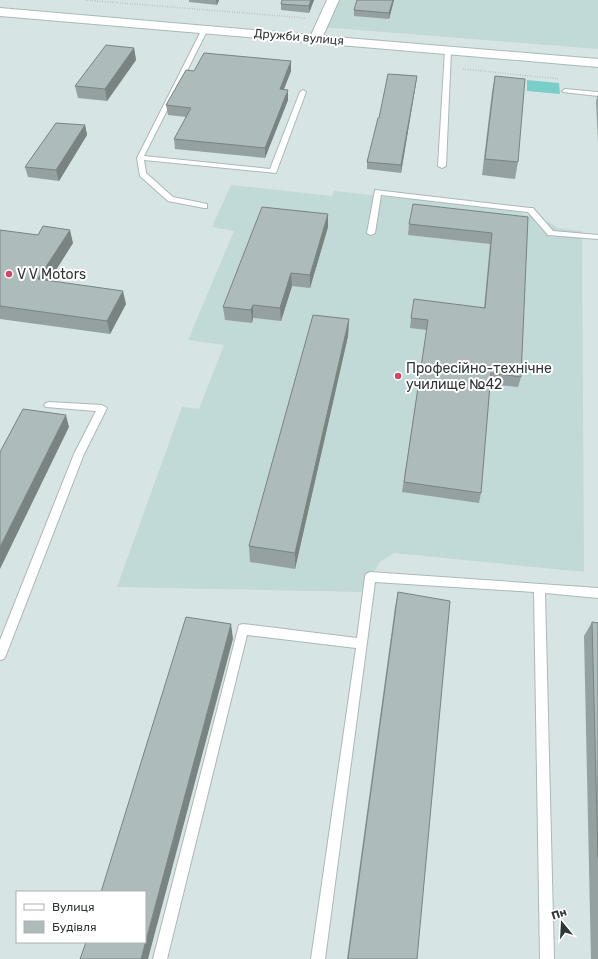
<svg xmlns="http://www.w3.org/2000/svg" width="598" height="959" viewBox="0 0 598 959" font-family="Rubik,sans-serif">
<rect width="100%" height="100%" fill="#d6e5e3"/>
<g fill="#c1d9d7">
<polygon points="335,0 598,0 598,49 321,27"/>
<polygon points="231,185 332,196 334,191 505,209 519,212 551,223 557,228 582,231 584,572 394,553 380,562 361,592 117,587 182,407 199,409 224,345 188,340 234,231 212,227"/>
</g>
<polygon fill="#7acec9" points="527,80 559,83 560,94 527,91"/>
<g fill="none" stroke-linecap="round" stroke-linejoin="round">
<g stroke="#aab8b7" stroke-width="2">
<g id="service">
<polygon points="205,27 208,29 144,156 270,169 300,92 303,90 306,92 276,173 144,160 146,173 173,197 207,204 207,208 204,208 168,201 140,176 137,158 202,29"/>
<polygon points="448,48 451,50 446,166 442,168 438,166 445,50"/>
<polygon points="565,89 598,92 598,96 563,92 562,91"/>
<polygon points="375,190 530,208 533,208 553,231 598,235 598,239 548,235 528,212 381,195 375,233 371,235 367,233"/>
<polygon points="49,402 102,405 107,408 84,454 6,655 4,659 0,660 0,640 74,454 96,411 46,407 44,405 46,403"/>
<polygon points="370,572 598,588 598,598 545,593 554,959 540,959 534,592 375,582 325,959 311,959 356,648 247,635 167,959 153,959 239,625 243,624 357,638 365,577 366,574"/>
</g>
</g>
<g stroke="#aab8b7" stroke-width="2">
<polygon id="tertiary" points="327,0 339,0 323,36 598,59 598,67 0,16 0,8 311,35"/>
</g>
<g stroke="#9da8a7" stroke-width="1.5" stroke-dasharray="0.5 2" stroke-linecap="butt">
<polyline points="85,0 306,18"/>
<polyline points="463,69 559,79"/>
</g>
<use href="#service" fill="#fff" fill-rule="evenodd"/>
<use href="#tertiary" fill="#fff" fill-rule="evenodd"/>
</g>
<g fill="#95a1a0">
<polygon points="189,0 219,0 217,5 189,2"/>
<polygon points="282,0 314,0 309,13 281,10 281,4"/>
<polygon points="394,0 389,19 354,16 354,10"/>
<polygon points="134,48 136,60 107,101 78,98 75,86"/>
<polygon points="291,61 291,71 284,89 288,100 265,158 175,149 174,139 186,117 168,115 166,105 194,71"/>
<polygon points="417,76 401,173 367,169 367,162 379,118"/>
<polygon points="495,76 518,162 515,179 482,175 492,92"/>
<polygon points="598,94 598,143 596,101"/>
<polygon points="85,125 87,135 59,181 28,177 25,167"/>
<polygon points="328,214 328,227 310,288 292,286 281,321 253,318 252,323 225,320 223,307"/>
<polygon points="528,217 521,377 518,387 490,384 481,493 479,503 402,492 427,330 410,328 411,318 484,308 490,244 408,235 409,224"/>
<polygon points="0,230 73,243 49,281 126,304 110,334 0,319"/>
<polygon points="349,319 348,336 295,569 250,562 249,546"/>
<polygon points="398,592 417,959 347,959 395,607"/>
<polygon points="592,622 598,623 598,959 591,959 584,636"/>
</g>
<g fill="#798382">
<polygon points="216,0 219,0 217,5"/>
<polygon points="311,0 314,0 309,13 309,6"/>
<polygon points="393,0 394,0 389,19 389,13"/>
<polygon points="134,48 136,60 107,101 105,89"/>
<polygon points="291,61 291,71 280,99 280,89"/>
<polygon points="417,76 416,83 401,173 401,165"/>
<polygon points="288,90 288,100 265,158 265,148"/>
<polygon points="85,125 87,135 59,181 56,170"/>
<polygon points="328,214 328,227 310,288 310,275"/>
<polygon points="70,230 73,243 42,292 38,279"/>
<polygon points="291,273 292,286 281,321 280,308"/>
<polygon points="123,291 126,304 110,334 107,321"/>
<polygon points="253,305 253,318 252,323 251,310"/>
<polygon points="349,319 348,336 295,569 295,553"/>
<polygon points="66,415 69,427 0,569 0,547"/>
<polygon points="231,624 233,639 148,959 141,959"/>
</g>
<g fill="#adbbba" stroke="#798382">
<polygon points="282,0 311,0 309,6 281,4"/>
<polygon points="357,0 393,0 389,13 354,10"/>
<polygon points="106,45 134,48 105,89 75,86"/>
<polygon points="204,53 291,61 280,89 288,90 265,148 174,139 191,108 166,105 186,70 194,71"/>
<polygon points="388,74 417,76 401,165 367,162 378,118 379,118"/>
<polygon points="495,76 525,79 518,162 485,159"/>
<polygon points="56,123 85,125 56,170 25,167"/>
<polygon points="413,204 528,217 521,377 491,373 481,493 404,482 428,320 411,318 414,299 485,308 492,233 409,224"/>
<polygon points="262,207 328,214 310,275 291,273 280,308 253,305 251,310 223,307"/>
<polygon points="43,226 70,230 38,279 123,291 107,321 0,306 0,230 38,235"/>
<polygon points="313,315 349,319 295,553 249,546"/>
<polygon points="23,409 66,415 0,547 0,452"/>
<polygon points="398,592 450,601 417,959 348,959"/>
<polygon points="186,617 231,624 141,959 80,959 86,942 145,942 145,892 101,892"/>
<polygon points="592,622 598,623 598,858"/>
</g>
<g fill="#d44465" stroke="#fff" stroke-width="1.5">
<circle cx="9" cy="274" r="4"/>
<circle cx="398" cy="376" r="4"/>
</g>
<g text-anchor="middle" stroke-width="4" stroke-linejoin="round" paint-order="stroke">
<g font-size="12" fill="#313636" stroke="#fff">
<text transform="translate(299 37) rotate(5)" y="4">Дружби вулиця</text>
</g>
<g font-size="14" fill="#313636" stroke="#fff" text-anchor="start">
<text x="17" y="279">V V Motors</text>
<text x="406" y="373">Професійно-технічне<tspan x="406" dy="16">училище №42</tspan></text>
</g>
</g>
<rect x="16" y="891" width="130" height="52" fill="#ffffff" stroke="#adafaf"/>
<rect x="24" y="904" width="20" height="6" fill="#ffffff" stroke="#adafaf"/>
<text x="52" y="911" font-size="12" fill="#313636">Вулиця</text>
<rect x="24" y="921" width="20" height="12" fill="#adbbba" stroke="#adafaf"/>
<text x="52" y="931" font-size="12" fill="#313636">Будівля</text>
<g transform="translate(562 923) rotate(342)" stroke="#ffffff" stroke-width="3" paint-order="stroke">
<path d="M0-3L7 15L0 10L-7 15Z" fill="#313636"/>
<text y="-6" font-size="11" font-weight="bold" text-anchor="middle" fill="#313636">Пн</text>
</g>
</svg>
